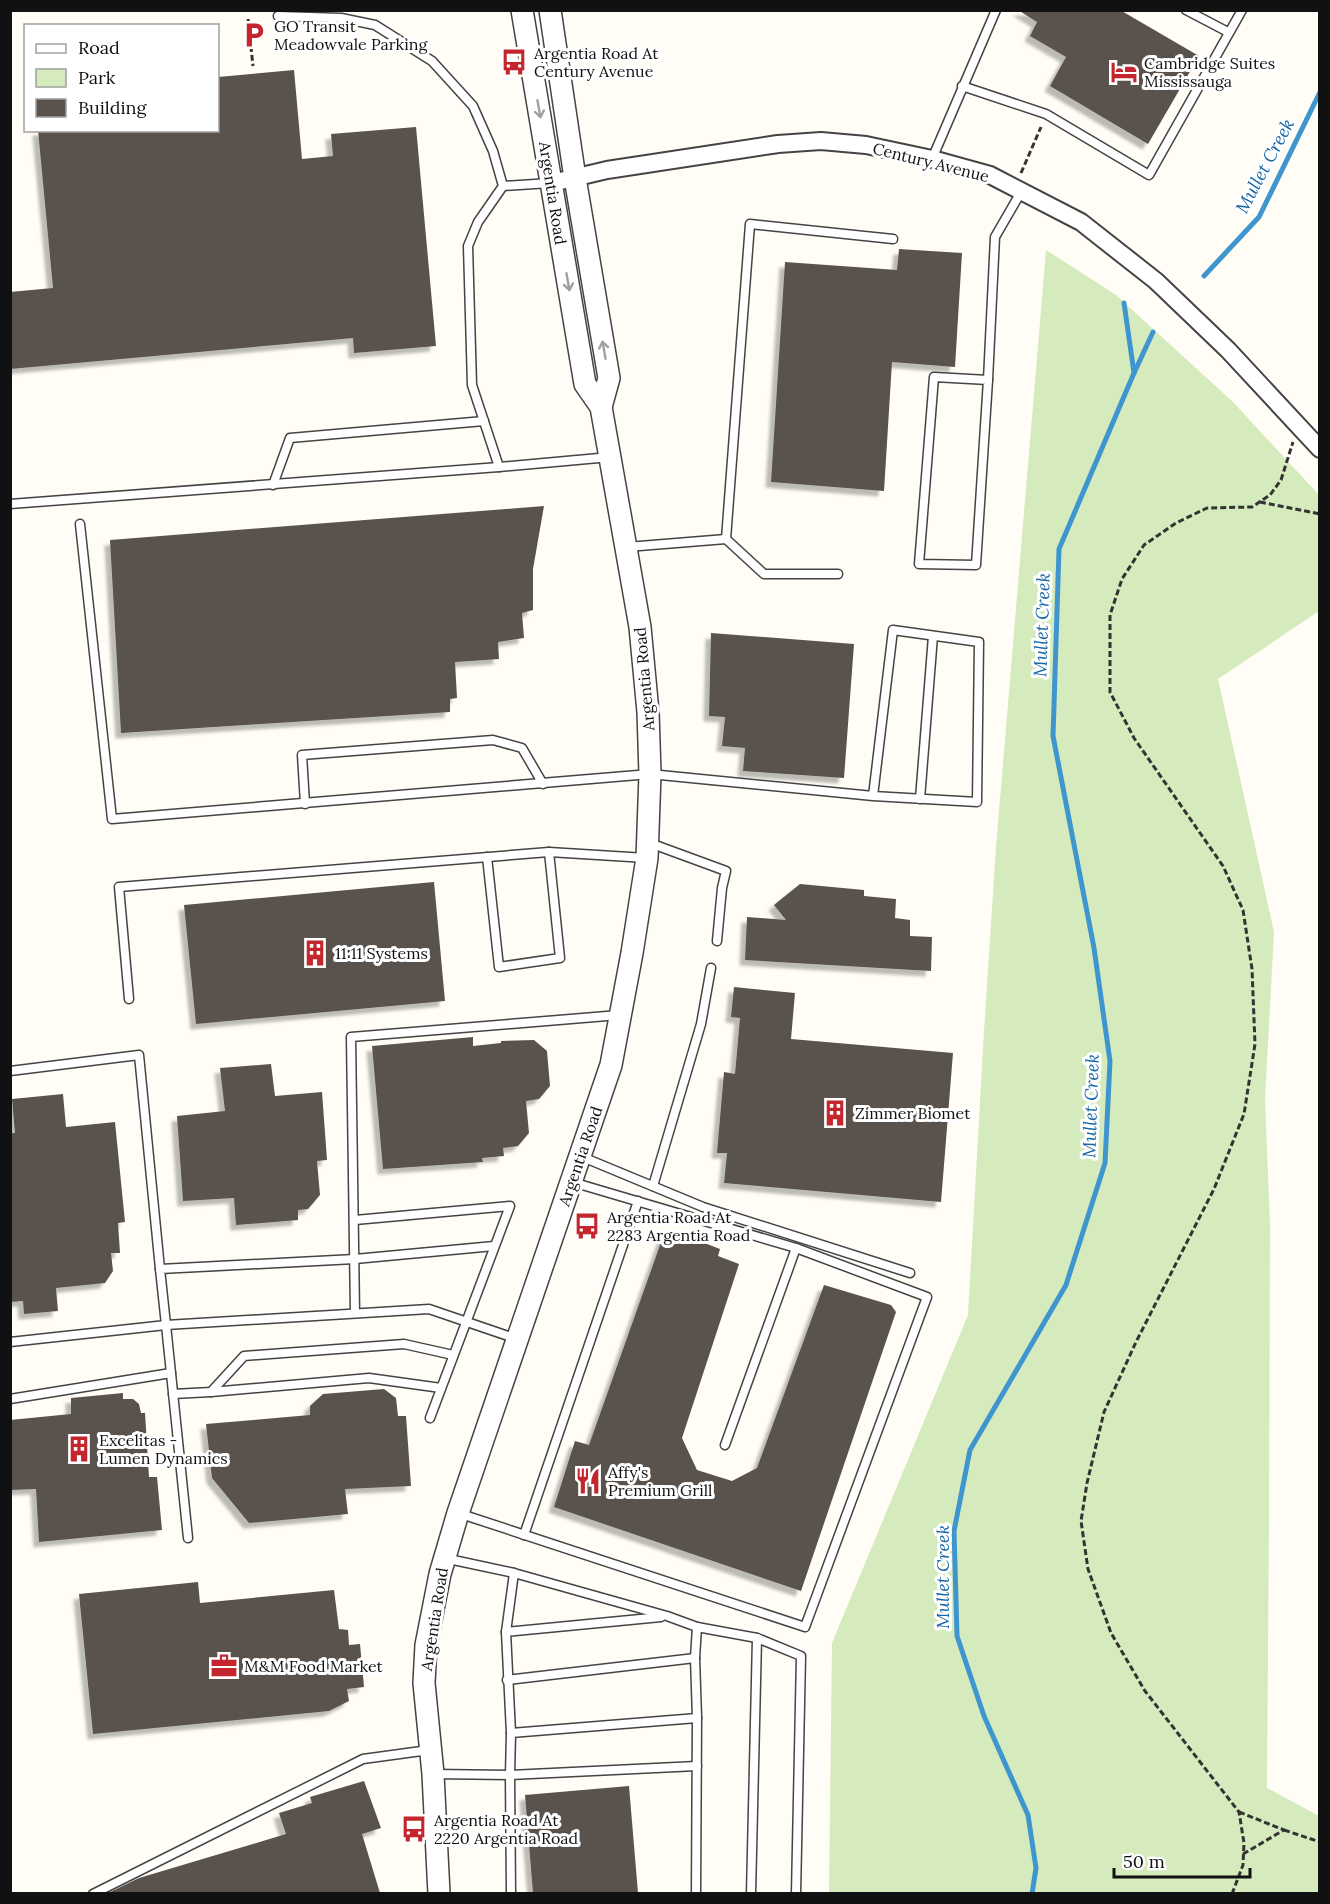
<svg xmlns="http://www.w3.org/2000/svg" width="1330" height="1904" viewBox="0 0 1330 1904" font-family="Lora,serif">
<defs>
<filter id="shadow"><feDropShadow dx="-5.5" dy="5.5" stdDeviation="1.5" flood-color="#0004"/></filter>
</defs>
<rect width="100%" height="100%" fill="#fffdf5"/>
<polygon fill="#d5ebbd" points="1046,250 1116,295 1233,402 1319,495 1319,611 1218,679 1274,932 1265,1099 1270,1225 1269,1518 1267,1788 1319,1816 1319,1893 829,1893 832,1643 968,1315 984,1031 996,847"/>
<g fill="none" stroke-linecap="round" stroke-linejoin="round">
<g stroke="#3f96cf" stroke-width="5">
<polyline points="1204,276 1259,217 1320,92"/>
<polyline points="1124,303 1134,373"/>
<polyline points="1032,1894 1036,1868 1028,1815 984,1716 957,1636 954,1531 970,1450 1066,1285 1105,1163 1110,1061 1094,948 1053,736 1059,549 1134,373 1153,332"/>
</g>
</g>
<g fill="#5a524d" filter="url(#shadow)">
<polygon points="1018,10 1120,10 1199,56 1148,144 1050,86 1066,57 1030,36 1037,22"/>
<polygon points="294,70 302,159 333,156 331,134 416,127 436,346 354,353 353,338 10,369 10,292 53,288 38,130 218,130 218,77"/>
<polygon points="899,249 962,253 955,367 892,362 884,491 771,482 785,262 897,270"/>
<polygon points="544,506 533,569 533,610 522,613 524,638 498,642 499,659 455,662 457,698 450,699 450,712 121,733 110,540"/>
<polygon points="711,633 854,644 844,778 743,771 745,748 722,746 725,717 709,716"/>
<polygon points="434,882 445,1001 196,1024 184,905"/>
<polygon points="800,884 864,890 864,896 896,899 895,918 910,920 910,936 932,937 931,971 745,960 747,917 786,920 774,905"/>
<polygon points="734,987 795,993 791,1039 953,1053 941,1202 724,1183 727,1153 717,1153 724,1072 735,1074 740,1018 731,1017"/>
<polygon points="473,1037 473,1046 501,1043 501,1041 534,1040 547,1051 550,1086 539,1099 526,1101 529,1133 518,1146 503,1148 504,1156 482,1158 483,1162 383,1169 372,1046"/>
<polygon points="271,1064 275,1096 322,1092 327,1160 317,1161 320,1195 308,1209 298,1210 298,1220 236,1225 234,1198 183,1201 177,1116 225,1111 220,1068"/>
<polygon points="63,1094 66,1127 115,1122 125,1222 118,1223 120,1253 111,1253 113,1271 105,1283 56,1288 58,1311 24,1314 23,1301 10,1302 10,1133 15,1133 12,1099"/>
<polygon points="671,1230 720,1249 718,1256 739,1264 682,1438 697,1470 732,1481 757,1468 824,1285 891,1305 896,1312 801,1591 554,1507 575,1441 589,1445 665,1231"/>
<polygon points="384,1389 396,1398 398,1416 406,1416 411,1486 345,1489 348,1514 249,1523 212,1478 206,1424 310,1415 310,1406 323,1394"/>
<polygon points="123,1393 123,1399 133,1399 139,1404 141,1413 145,1413 149,1477 157,1477 162,1530 39,1542 36,1489 10,1490 10,1420 71,1414 71,1398"/>
<polygon points="198,1582 200,1603 334,1590 339,1629 348,1630 349,1645 360,1644 364,1687 347,1689 349,1701 329,1711 93,1734 79,1594"/>
<polygon points="364,1781 381,1828 362,1834 380,1893 108,1893 139,1878 286,1834 279,1813 312,1803 310,1797"/>
<polygon points="629,1786 638,1893 533,1893 525,1795"/>
</g>
<g fill="none" stroke-linecap="round" stroke-linejoin="round">
<g stroke="#444" stroke-width="11">
<g id="service">
<polyline points="1186,10 1228,32"/>
<polyline points="278,16 341,18 375,25 432,61 473,106 493,151 503,186 478,222 468,246 472,385 499,467"/>
<polyline points="962,86 1046,114 1149,175 1242,10"/>
<polyline points="932,159 996,10"/>
<polyline points="503,186 550,183"/>
<polygon points="934,377 988,380 976,565 919,564"/>
<polyline points="988,380 995,237 1021,192"/>
<polyline points="273,485 290,438 484,421"/>
<polyline points="10,504 499,467 610,457"/>
<polyline points="80,524 112,819 650,774 873,796 977,802 979,642 893,630 873,796"/>
<polyline points="726,539 750,224 893,239"/>
<polyline points="627,547 726,539 764,574 838,574"/>
<polyline points="920,799 933,636"/>
<polyline points="305,804 302,755 493,740 522,748 543,784"/>
<polyline points="647,842 726,871 722,888 717,941"/>
<polyline points="487,857 499,967 560,958 549,852"/>
<polyline points="129,999 119,887 549,852 646,858"/>
<polyline points="10,1071 139,1055 160,1269"/>
<polyline points="580,1156 703,1207 910,1273"/>
<polyline points="653,1186 701,1024 711,968"/>
<polyline points="355,1220 510,1206 430,1418"/>
<polyline points="355,1313 351,1037 619,1015"/>
<polyline points="10,1342 166,1325 160,1269 355,1259 494,1246"/>
<polyline points="211,1392 369,1378 441,1388"/>
<polyline points="173,1394 211,1392 244,1356 404,1344 453,1355"/>
<polyline points="10,1399 171,1373"/>
<polyline points="725,1445 796,1248"/>
<polyline points="458,1513 805,1627 927,1297 796,1248 572,1182"/>
<polyline points="524,1535 638,1201"/>
<polyline points="188,1538 166,1325 429,1309 517,1339"/>
<polyline points="444,1558 514,1573 667,1616 697,1627 757,1638 801,1656 796,1894"/>
<polyline points="506,1632 661,1617"/>
<polyline points="507,1680 695,1658"/>
<polyline points="511,1733 697,1718"/>
<polyline points="433,1774 510,1775 697,1766"/>
<polyline points="93,1894 363,1759 429,1750"/>
<polyline points="511,1894 510,1775 511,1733 506,1632 514,1573"/>
<polyline points="696,1894 697,1718 695,1658 697,1627"/>
<polyline points="751,1894 757,1638"/>
</g>
</g>
<g stroke="#444" stroke-width="20">
<polyline id="minor" points="552,183 607,170 778,144 821,141 866,145 932,159 990,175 1081,222 1156,281 1228,350 1320,449"/>
</g>
<g stroke="#444" stroke-width="24">
<g id="tertiary">
<polyline points="550,10 575,178 609,378 601,407"/>
<polyline points="439,1894 433,1774 424,1683 426,1645 440,1574 458,1513 611,1065 632,953 647,858 650,774 648,712 640,627 601,407 585,384 522,10"/>
</g>
</g>
<g stroke="#333" stroke-width="3" stroke-dasharray="6 3" stroke-linecap="butt">
<polyline points="248,19 253,66"/>
<polyline points="1021,173 1041,127"/>
<polyline points="1260,502 1320,514"/>
<polyline points="1239,1812 1284,1830 1243,1854"/>
<polyline points="1284,1830 1320,1842"/>
<polyline points="1232,1894 1243,1865 1244,1843 1239,1812 1145,1691 1111,1633 1088,1569 1081,1521 1087,1483 1104,1412 1136,1342 1214,1189 1244,1114 1255,1044 1252,969 1243,910 1223,866 1134,738 1110,692 1110,615 1122,579 1144,545 1176,523 1207,508 1252,507 1270,495 1281,480 1293,442"/>
</g>
<use href="#service" stroke="#fff" stroke-width="8"/>
<use href="#minor" stroke="#fff" stroke-width="16"/>
<use href="#tertiary" stroke="#fff" stroke-width="21"/>
</g>
<defs><path id="oneway-shaft" d="M-6 0H5M1.5-3L5.5 0L1.5 3" fill="none" stroke-width="1.6" stroke-linecap="round" stroke-linejoin="round" transform="scale(1.5)"/></defs>
<g stroke="#a0a0a0">
<use href="#oneway-shaft" transform="translate(539 109) rotate(80)"/>
<use href="#oneway-shaft" transform="translate(568 282) rotate(80)"/>
<use href="#oneway-shaft" transform="translate(604 350) rotate(-100)"/>
</g>
<defs>
<g id="parking-bare" transform="scale(2.07)"><path d="M-3.5-5.5H1a3.5 3.5 0 0 1 0 7H-1V5.5H-3.5ZM-1-3.4V-.6H.8a1.4 1.4 0 0 0 0-2.8Z" fill="#c4262e" stroke="#fff" stroke-width="2.5" paint-order="stroke"/></g>
<g id="bus-bare" transform="scale(2.07)"><path d="M-5-6H5V4H4V6H2V4H-2V6H-4V4H-5ZM-3.5-4V0h7V-4ZM-3.5 1.2v1.5H-2V1.2ZM2 1.2v1.5H3.5V1.2Z" fill="#c4262e" stroke="#fff" stroke-width="2.5" paint-order="stroke"/></g>
<g id="hotel-bare" transform="scale(2.07)"><path d="M-6-4.5h1.5V1H6V5H4.5V3h-9V5H-6ZM-4 0a1.8 1.8 0 1 1 3.6 0ZM.5 0V-2.5h3Q6-2.5 6 0Z" fill="#c4262e" stroke="#fff" stroke-width="2.5" paint-order="stroke"/></g>
<g id="building-bare" transform="scale(2.07)"><path d="M-4-6H4V6H1V3H-1V6H-4ZM-2.5-4.3h1.7v1.8h-1.7ZM.8-4.3h1.7v1.8H.8ZM-2.5-1h1.7V.8h-1.7ZM.8-1h1.7V.8H.8Z" fill="#c4262e" stroke="#fff" stroke-width="2.5" paint-order="stroke"/></g>
<g id="restaurant-bare" transform="scale(2.07)"><path d="M-5-6h1v4h1v-4h1v4h1v-4h1v5L-1.5 .5V6h-2V.5L-5-1ZM5-6V6H3V1.5H1.5Q1.5-4 5-6Z" fill="#c4262e" stroke="#fff" stroke-width="2.5" paint-order="stroke"/></g>
<g id="office-bare" transform="scale(2.07)"><path d="M-6-3h4V-5.5h4V-3h4V5H-6ZM-1-4.5V-3h2v-1.5ZM-6 0V1H6V0Z" fill="#c4262e" stroke="#fff" stroke-width="2.5" paint-order="stroke"/></g>
</defs>
<g fill-rule="evenodd">
<use href="#parking-bare" x="254" y="35"/>
<use href="#bus-bare" x="514" y="62"/>
<use href="#hotel-bare" x="1124" y="72"/>
<use href="#building-bare" x="315" y="953"/>
<use href="#building-bare" x="835" y="1113"/>
<use href="#bus-bare" x="587" y="1226"/>
<use href="#building-bare" x="79" y="1449"/>
<use href="#restaurant-bare" x="588" y="1481"/>
<use href="#office-bare" x="224" y="1666"/>
<use href="#bus-bare" x="414" y="1829"/>
</g>
<g text-anchor="middle" stroke-width="6" stroke-linejoin="round" paint-order="stroke">
<g font-size="16" fill="#111" stroke="#fff" text-anchor="start">
<text x="274" y="32">GO Transit<tspan x="274" dy="18">Meadowvale Parking</tspan></text>
<text x="534" y="59">Argentia Road At<tspan x="534" dy="18">Century Avenue</tspan></text>
<text x="1144" y="69">Cambridge Suites<tspan x="1144" dy="18">Mississauga</tspan></text>
<text x="335" y="959">11:11 Systems</text>
<text x="855" y="1119">Zimmer Biomet</text>
<text x="607" y="1223">Argentia Road At<tspan x="607" dy="18">2283 Argentia Road</tspan></text>
<text x="99" y="1446">Excelitas -<tspan x="99" dy="18">Lumen Dynamics</tspan></text>
<text x="608" y="1478">Affy's<tspan x="608" dy="18">Premium Grill</tspan></text>
<text x="244" y="1672">M&amp;M Food Market</text>
<text x="434" y="1826">Argentia Road At<tspan x="434" dy="18">2220 Argentia Road</tspan></text>
</g>
<g font-size="16" fill="#111" stroke="#fff">
<text transform="translate(931 162) rotate(14)" y="6">Century Avenue</text>
<text transform="translate(553 193) rotate(81)" y="6">Argentia Road</text>
<text transform="translate(644 679) rotate(-95)" y="6">Argentia Road</text>
<text transform="translate(580 1156) rotate(-71)" y="6">Argentia Road</text>
<text transform="translate(434 1619) rotate(-81)" y="6">Argentia Road</text>
</g>
<g font-size="18" font-style="italic" fill="#1768a6" stroke="#fff">
<text transform="translate(1265 166) rotate(-62)" y="6">Mullet Creek</text>
<text transform="translate(1042 625) rotate(-88)" y="6">Mullet Creek</text>
<text transform="translate(1091 1106) rotate(-88)" y="6">Mullet Creek</text>
<text transform="translate(943 1577) rotate(-90)" y="6">Mullet Creek</text>
</g>
</g>
<rect width="1330" height="1904" fill="none" stroke="#111111" stroke-width="24"/>
<rect x="24" y="24" width="195" height="108" fill="#ffffff" stroke="#a0a0a0" stroke-width="1.5"/>
<rect x="36" y="44" width="30" height="9" fill="#ffffff" stroke="#a0a0a0" stroke-width="1.5"/>
<text x="78" y="54" font-size="18" fill="#111111">Road</text>
<rect x="36" y="69" width="30" height="18" fill="#d5ebbd" stroke="#a0a0a0" stroke-width="1.5"/>
<text x="78" y="84" font-size="18" fill="#111111">Park</text>
<rect x="36" y="99" width="30" height="18" fill="#5a524d" stroke="#a0a0a0" stroke-width="1.5"/>
<text x="78" y="114" font-size="18" fill="#111111">Building</text>
<path d="M1114 1868v9h136v-9" fill="none" stroke="#111111" stroke-width="3"/>
<text x="1123" y="1868" font-size="18" fill="#111111" stroke="#ffffff" stroke-width="4.5" paint-order="stroke">50 m</text>
</svg>
